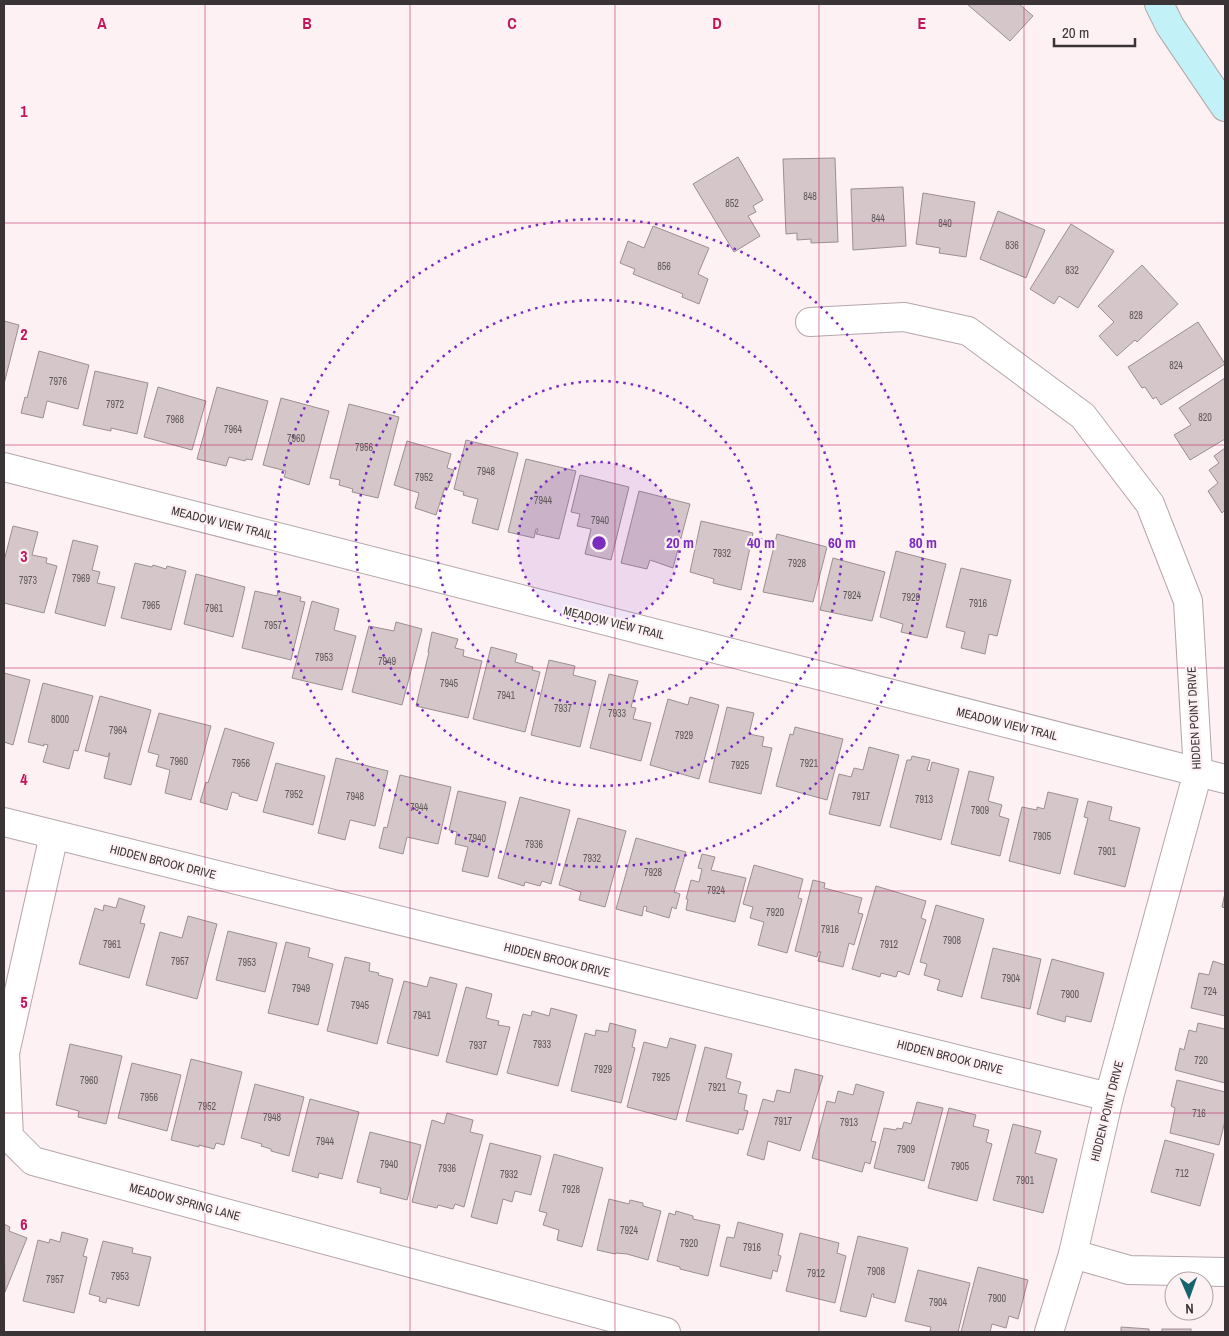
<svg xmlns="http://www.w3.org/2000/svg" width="1229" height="1336" viewBox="0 0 1229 1336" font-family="'Archivo Narrow',sans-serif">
<rect width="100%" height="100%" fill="#fef1f4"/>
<g fill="#d5c6ca" stroke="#9c8e91">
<polygon points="967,4 1019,4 1033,16 1010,41"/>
<polygon points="738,157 763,200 753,206 756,212 748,216 760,236 734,252 693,184"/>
<polygon points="835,158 838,242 811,243 811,239 797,240 797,233 786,234 783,159"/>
<polygon points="903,187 906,246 853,250 851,189"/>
<polygon points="923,193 975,202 966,257 939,253 940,248 916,244"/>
<polygon points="998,211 1045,230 1026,278 980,259"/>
<polygon points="1071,224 1114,251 1078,308 1059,296 1054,304 1030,289"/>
<polygon points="653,226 709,248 698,274 708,279 699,304 682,297 683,294 633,274 635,269 620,263 628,241 644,248"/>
<polygon points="1142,265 1178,304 1137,342 1135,340 1117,356 1099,336 1114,322 1098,306"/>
<polygon points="4,321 19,325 4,384"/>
<polygon points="1198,322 1225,364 1161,405 1156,397 1153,399 1145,387 1142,388 1128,367"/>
<polygon points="39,351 89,365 78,409 47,401 43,418 21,413 25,397 27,398"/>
<polygon points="95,371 148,383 137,434 111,428 111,431 83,425"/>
<polygon points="1225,378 1225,439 1190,460 1174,435 1191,425 1179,408"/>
<polygon points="158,387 206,401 192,450 144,437"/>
<polygon points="217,387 268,401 252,460 246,459 245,461 229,457 226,466 197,459"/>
<polygon points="281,398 329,411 309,485 284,477 286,471 263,465"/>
<polygon points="349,404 399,417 378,498 352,492 353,489 339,485 340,480 330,478"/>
<polygon points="466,440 518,453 498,530 472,523 478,499 463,495 464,492 454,489"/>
<polygon points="407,441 451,454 447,468 454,470 448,488 445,487 436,515 415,508 419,493 394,485"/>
<polygon points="1225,448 1225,510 1222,513 1208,491 1218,483 1209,470 1219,463 1214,456"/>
<polygon points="526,459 576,471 559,539 536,534 538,529 536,529 534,538 508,532"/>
<polygon points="580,475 629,487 611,560 585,554 591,529 577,526 580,514 571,512"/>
<polygon points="639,491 690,504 673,568 650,560 647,569 621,563"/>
<polygon points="701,521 753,533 741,590 713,583 714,579 690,572"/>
<polygon points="13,526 38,532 32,555 47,558 46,563 57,566 44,613 4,603 4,561"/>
<polygon points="777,534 827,547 813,602 763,592"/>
<polygon points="73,540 98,546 92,570 100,572 97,583 115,587 105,626 55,613"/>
<polygon points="896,551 946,564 927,638 901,632 903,624 880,617"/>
<polygon points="833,558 885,572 872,621 820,610"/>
<polygon points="135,563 152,567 153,565 166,569 167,566 186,571 171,630 121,618"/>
<polygon points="961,568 1011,580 997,636 989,634 985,654 961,648 965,632 946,627"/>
<polygon points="196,574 245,587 233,637 184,624"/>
<polygon points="255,591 277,596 278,591 301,597 300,601 305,602 291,660 242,648"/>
<polygon points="312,601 339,609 334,630 356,636 342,690 292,678"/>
<polygon points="396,622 422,629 402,705 352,692 369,626 394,631"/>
<polygon points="432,632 458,639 455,648 464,650 463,656 482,661 468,718 416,706 429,652 428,652"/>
<polygon points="491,647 517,654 515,662 533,667 532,670 540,672 525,732 473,719"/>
<polygon points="549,660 575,666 573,675 596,681 580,747 531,735"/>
<polygon points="4,673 30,680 13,745 4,742"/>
<polygon points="609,674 638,681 631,707 636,708 633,719 651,723 641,761 590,748"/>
<polygon points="43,683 93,696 78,751 74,750 69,769 43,762 48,745 44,744 44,746 28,742"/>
<polygon points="100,696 151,710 131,785 104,778 110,753 109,753 108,757 85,751"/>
<polygon points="690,697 719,705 699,779 650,765 668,699 688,705"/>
<polygon points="727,707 754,713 749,734 764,737 762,746 772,748 761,794 709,782"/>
<polygon points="159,713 211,726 191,800 165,793 170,770 156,766 159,755 148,752"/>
<polygon points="795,727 843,739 827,800 776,786 790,734 793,735"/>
<polygon points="225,728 274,743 257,801 239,796 239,794 232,792 227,810 200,802 206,782 208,783"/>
<polygon points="869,747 899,755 880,826 829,814 839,774 851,777 854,768 863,770"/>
<polygon points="912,756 930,760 927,770 930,771 932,762 959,769 941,840 890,827 907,760 911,760"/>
<polygon points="336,758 388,771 375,826 350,820 345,840 318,833"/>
<polygon points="276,763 325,776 313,825 263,812"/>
<polygon points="969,771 994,777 988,801 1002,805 999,816 1009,819 1000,856 951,844"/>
<polygon points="400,775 451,787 438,844 407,837 403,854 379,848 384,827 387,828"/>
<polygon points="458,791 506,802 488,877 462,871 468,847 455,844 457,832 449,830"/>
<polygon points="1048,792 1078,799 1060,874 1009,861 1022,807 1037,810 1037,807 1044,809"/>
<polygon points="520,797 570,810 551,884 542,881 540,886 525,882 524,886 498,878"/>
<polygon points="1088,801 1112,807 1109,820 1140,828 1125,887 1074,874 1088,818 1084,817"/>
<polygon points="578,818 626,831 605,907 579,900 581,892 559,885"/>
<polygon points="636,838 686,852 674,892 680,894 676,909 672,907 669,918 646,911 647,907 644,906 642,916 616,909"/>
<polygon points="702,854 715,857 711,870 746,878 735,922 686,910 688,899 686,899 691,880 699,882 702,869 698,868"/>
<polygon points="754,865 803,879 798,898 802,899 787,953 758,945 764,922 750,918 753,907 743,904"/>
<polygon points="813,880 825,883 824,888 862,898 858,913 863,914 854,945 849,943 843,967 818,961 821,952 818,952 817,957 795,951"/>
<polygon points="876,886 926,901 921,918 926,920 909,975 898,971 896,977 881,973 880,977 852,969"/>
<polygon points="1225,893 1225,908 1222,907"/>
<polygon points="119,898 145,906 140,923 145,924 129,978 79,964 95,908 103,911 104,905 116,908"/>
<polygon points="936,905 984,919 962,997 937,990 940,980 924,975 927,964 920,962"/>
<polygon points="188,916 217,924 197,999 146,985 160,932 182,938"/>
<polygon points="228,931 277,943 265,992 216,980"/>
<polygon points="286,942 310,948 308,957 333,964 318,1025 268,1013"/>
<polygon points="993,948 1041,959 1030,1009 981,998"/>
<polygon points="345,957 370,963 369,971 379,973 378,975 393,979 377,1044 327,1031"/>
<polygon points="1052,959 1104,973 1091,1022 1066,1016 1065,1022 1037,1014"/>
<polygon points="1213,961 1225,965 1225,1016 1191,1008 1199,973 1209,975"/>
<polygon points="430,977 457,984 438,1056 387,1043 404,981 427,987"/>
<polygon points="466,987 492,994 486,1018 499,1021 498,1025 510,1027 497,1075 446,1062"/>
<polygon points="551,1008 577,1015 558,1086 507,1073 523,1014 531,1016 532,1011 549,1016"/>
<polygon points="610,1023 636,1030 632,1047 635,1048 621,1103 571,1091 585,1033 595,1036 596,1030 608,1032"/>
<polygon points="1198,1023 1225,1029 1225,1083 1175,1070 1180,1048 1184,1050 1189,1030 1196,1032"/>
<polygon points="670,1038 696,1045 676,1120 627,1107 644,1042 667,1048"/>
<polygon points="70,1044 122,1056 106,1124 78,1117 79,1111 56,1105"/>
<polygon points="705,1047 732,1054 726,1078 741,1082 738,1093 747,1095 744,1110 748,1111 743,1130 739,1129 738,1134 686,1121"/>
<polygon points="191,1059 242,1072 224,1145 216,1143 214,1149 199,1145 199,1147 171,1140"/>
<polygon points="132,1063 181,1075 167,1131 118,1118"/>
<polygon points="795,1069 823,1076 800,1151 768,1141 764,1160 747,1155 763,1099 774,1102 777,1090 790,1093"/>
<polygon points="1177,1080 1225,1092 1225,1121 1219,1145 1170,1133 1175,1108 1171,1106"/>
<polygon points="255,1084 304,1097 289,1156 271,1151 271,1149 261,1146 262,1144 241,1138"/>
<polygon points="856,1084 884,1092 871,1141 876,1142 870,1164 865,1162 862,1172 812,1158 827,1101 835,1103 838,1091 853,1095"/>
<polygon points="310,1099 359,1112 342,1179 319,1173 318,1178 292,1171"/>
<polygon points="917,1102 943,1108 924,1181 874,1168 884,1128 896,1130 897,1128 902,1129 904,1122 911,1124"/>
<polygon points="949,1108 976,1115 973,1126 989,1130 986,1142 992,1144 977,1201 928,1188"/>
<polygon points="447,1113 473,1120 470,1132 483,1135 464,1207 455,1204 453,1209 438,1205 437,1208 412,1202 432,1120 444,1124"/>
<polygon points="1013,1124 1041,1131 1035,1153 1057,1159 1043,1213 993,1200"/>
<polygon points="370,1132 421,1145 407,1200 380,1193 381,1188 357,1182"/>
<polygon points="1165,1140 1214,1154 1200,1206 1151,1192"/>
<polygon points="490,1143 541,1156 531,1195 515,1191 512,1202 503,1199 497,1224 471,1217"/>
<polygon points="554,1154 603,1168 582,1247 557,1240 559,1230 543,1225 547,1213 539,1211"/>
<polygon points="609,1199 629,1204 630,1200 643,1203 643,1206 661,1211 648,1260 627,1254 616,1253 615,1254 597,1250"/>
<polygon points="676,1211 693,1216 693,1219 720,1225 708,1276 680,1269 680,1267 657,1261 669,1213 675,1215"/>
<polygon points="738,1222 783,1234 778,1255 781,1256 777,1272 773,1270 771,1279 720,1266 727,1237 734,1238"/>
<polygon points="4,1224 10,1227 9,1231 27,1238 5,1292"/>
<polygon points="62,1232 88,1239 83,1256 87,1257 74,1313 23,1301 38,1240 49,1243 50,1239 60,1242"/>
<polygon points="800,1233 839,1243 837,1253 846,1256 835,1303 786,1291"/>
<polygon points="858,1236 908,1248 895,1303 873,1297 874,1294 872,1294 866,1317 840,1311"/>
<polygon points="103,1241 133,1248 132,1253 151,1257 139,1306 107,1298 106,1303 99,1301 100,1297 89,1294"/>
<polygon points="978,1267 1028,1280 1018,1319 1009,1316 1006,1328 992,1324 990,1332 961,1332"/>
<polygon points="918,1270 970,1283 958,1332 934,1332 930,1331 931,1327 905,1321"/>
<polygon points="1121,1327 1149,1329 1149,1332 1121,1332"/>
<rect x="1162" y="1329" width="29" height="3"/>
</g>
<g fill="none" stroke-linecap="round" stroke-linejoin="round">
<g stroke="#b5a6aa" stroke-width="30">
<g id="street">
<polyline points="810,322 904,317 968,331 1083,416 1150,504 1188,601 1198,772 1109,1097 1073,1254 1049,1332"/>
<polyline points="4,467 1225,779"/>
<polyline points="4,822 1109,1097"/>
<polyline points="54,835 5,1053 9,1137 33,1161 666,1332"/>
<polyline points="1073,1254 1129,1270 1225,1272"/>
</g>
</g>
<g stroke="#b5a6aa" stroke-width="30">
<polyline id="secondary" points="1159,4 1170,26 1225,107"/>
</g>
<use href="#street" stroke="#fff" stroke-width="28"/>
<use href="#secondary" stroke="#c2f2f7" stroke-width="28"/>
</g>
<path fill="none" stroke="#c2185b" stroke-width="1" stroke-opacity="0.55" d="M205 4V1332M410 4V1332M615 4V1332M819 4V1332M1024 4V1332M4 223H1225M4 445H1225M4 668H1225M4 891H1225M4 1113H1225"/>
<circle cx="599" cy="543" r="81" fill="#7b2cbf" fill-opacity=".12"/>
<g fill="none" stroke="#7b2cbf" stroke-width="2.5" stroke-dasharray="2.5 5">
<circle cx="599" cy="543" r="81"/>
<circle cx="599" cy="543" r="162"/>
<circle cx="599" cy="543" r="243"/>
<circle cx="599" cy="543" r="324"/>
</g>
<g text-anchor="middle" stroke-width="4.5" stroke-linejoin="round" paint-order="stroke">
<g font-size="10" fill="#61585b">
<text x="810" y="200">848</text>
<text x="732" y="207">852</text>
<text x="878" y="222">844</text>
<text x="945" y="227">840</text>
<text x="1012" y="249">836</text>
<text x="664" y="270">856</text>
<text x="1072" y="274">832</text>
<text x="1136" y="319">828</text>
<text x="1176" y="369">824</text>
<text x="58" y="385">7976</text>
<text x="115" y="408">7972</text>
<text x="1205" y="421">820</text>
<text x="175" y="423">7968</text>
<text x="233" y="433">7964</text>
<text x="296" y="442">7960</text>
<text x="364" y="451">7956</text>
<text x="486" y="475">7948</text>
<text x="424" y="481">7952</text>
<text x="543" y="504">7944</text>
<text x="600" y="524">7940</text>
<text x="722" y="557">7932</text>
<text x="797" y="567">7928</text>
<text x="81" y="582">7969</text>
<text x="28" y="584">7973</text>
<text x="852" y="599">7924</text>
<text x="911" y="601">7920</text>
<text x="978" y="607">7916</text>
<text x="151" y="609">7965</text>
<text x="214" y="612">7961</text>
<text x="273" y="629">7957</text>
<text x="324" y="661">7953</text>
<text x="387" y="665">7949</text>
<text x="449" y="687">7945</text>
<text x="506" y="699">7941</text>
<text x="563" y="712">7937</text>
<text x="617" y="717">7933</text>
<text x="60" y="723">8000</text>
<text x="118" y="734">7964</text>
<text x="684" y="739">7929</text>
<text x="179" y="765">7960</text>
<text x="241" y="767">7956</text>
<text x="809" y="767">7921</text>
<text x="740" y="769">7925</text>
<text x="294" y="798">7952</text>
<text x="355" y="800">7948</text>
<text x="861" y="800">7917</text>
<text x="924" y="803">7913</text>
<text x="419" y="811">7944</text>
<text x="980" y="814">7909</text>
<text x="1042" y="840">7905</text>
<text x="477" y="842">7940</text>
<text x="534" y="848">7936</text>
<text x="1107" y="855">7901</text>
<text x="592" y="862">7932</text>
<text x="653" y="876">7928</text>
<text x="716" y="894">7924</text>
<text x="775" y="916">7920</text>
<text x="830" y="933">7916</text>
<text x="952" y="944">7908</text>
<text x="112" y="948">7961</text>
<text x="889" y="948">7912</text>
<text x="180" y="965">7957</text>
<text x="247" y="966">7953</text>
<text x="1011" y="982">7904</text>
<text x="301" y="992">7949</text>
<text x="1210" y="995">724</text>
<text x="1070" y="998">7900</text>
<text x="360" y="1009">7945</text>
<text x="422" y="1019">7941</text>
<text x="542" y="1048">7933</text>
<text x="478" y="1049">7937</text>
<text x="1201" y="1064">720</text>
<text x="603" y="1073">7929</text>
<text x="661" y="1081">7925</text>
<text x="89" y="1084">7960</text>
<text x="717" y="1091">7921</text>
<text x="149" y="1101">7956</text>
<text x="207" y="1110">7952</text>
<text x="1199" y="1117">716</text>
<text x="272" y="1121">7948</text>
<text x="783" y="1125">7917</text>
<text x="849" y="1126">7913</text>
<text x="325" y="1145">7944</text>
<text x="906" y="1153">7909</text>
<text x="389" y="1168">7940</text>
<text x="960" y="1170">7905</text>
<text x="447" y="1172">7936</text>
<text x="1182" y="1177">712</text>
<text x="509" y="1178">7932</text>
<text x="1025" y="1184">7901</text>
<text x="571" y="1193">7928</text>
<text x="629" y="1234">7924</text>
<text x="689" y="1247">7920</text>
<text x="752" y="1251">7916</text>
<text x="876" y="1275">7908</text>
<text x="816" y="1277">7912</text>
<text x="120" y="1280">7953</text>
<text x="55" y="1283">7957</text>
<text x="997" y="1302">7900</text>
<text x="938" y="1306">7904</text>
</g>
<g font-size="12" fill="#3a3436" stroke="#fef1f4">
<text transform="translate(222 523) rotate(14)" y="4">MEADOW VIEW TRAIL</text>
<text transform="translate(614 623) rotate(14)" y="4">MEADOW VIEW TRAIL</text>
<text transform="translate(1194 718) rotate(-93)" y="4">HIDDEN POINT DRIVE</text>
<text transform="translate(1007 724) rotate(14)" y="4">MEADOW VIEW TRAIL</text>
<text transform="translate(163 862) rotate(14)" y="4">HIDDEN BROOK DRIVE</text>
<text transform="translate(557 960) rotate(14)" y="4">HIDDEN BROOK DRIVE</text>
<text transform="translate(950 1057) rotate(14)" y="4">HIDDEN BROOK DRIVE</text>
<text transform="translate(1107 1111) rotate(-76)" y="4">HIDDEN POINT DRIVE</text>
<text transform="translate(185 1202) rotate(15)" y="4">MEADOW SPRING LANE</text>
</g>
</g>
<g font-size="16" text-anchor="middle" font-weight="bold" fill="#c2185b" stroke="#fef1f4" stroke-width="4.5" stroke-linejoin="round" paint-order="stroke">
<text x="102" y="29">A</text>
<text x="307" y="29">B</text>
<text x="512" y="29">C</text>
<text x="717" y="29">D</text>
<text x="922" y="29">E</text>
<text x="24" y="117">1</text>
<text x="24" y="340">2</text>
<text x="24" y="562">3</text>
<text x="24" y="785">4</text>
<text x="24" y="1008">5</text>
<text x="24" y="1230">6</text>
</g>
<circle cx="599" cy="543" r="8" fill="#7b2cbf" stroke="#fef1f4" stroke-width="2.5"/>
<g font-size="15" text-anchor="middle" font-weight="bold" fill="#7b2cbf" stroke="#fef1f4" stroke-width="4.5" stroke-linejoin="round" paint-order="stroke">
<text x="680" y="548">20 m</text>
<text x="761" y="548">40 m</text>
<text x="842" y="548">60 m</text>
<text x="923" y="548">80 m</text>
</g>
<rect width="1229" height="1336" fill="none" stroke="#3a3436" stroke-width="10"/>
<g transform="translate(1189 1296) rotate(178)"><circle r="24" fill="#fef1f4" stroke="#b0a5a8"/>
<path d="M0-4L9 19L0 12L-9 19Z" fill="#17656c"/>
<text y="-8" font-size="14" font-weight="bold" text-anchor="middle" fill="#3a3436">N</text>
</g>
<path d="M1054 38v8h81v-8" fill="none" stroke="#3a3436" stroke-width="2.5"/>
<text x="1062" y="38" font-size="15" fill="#3a3436" stroke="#fef1f4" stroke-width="4" paint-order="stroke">20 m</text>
</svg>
